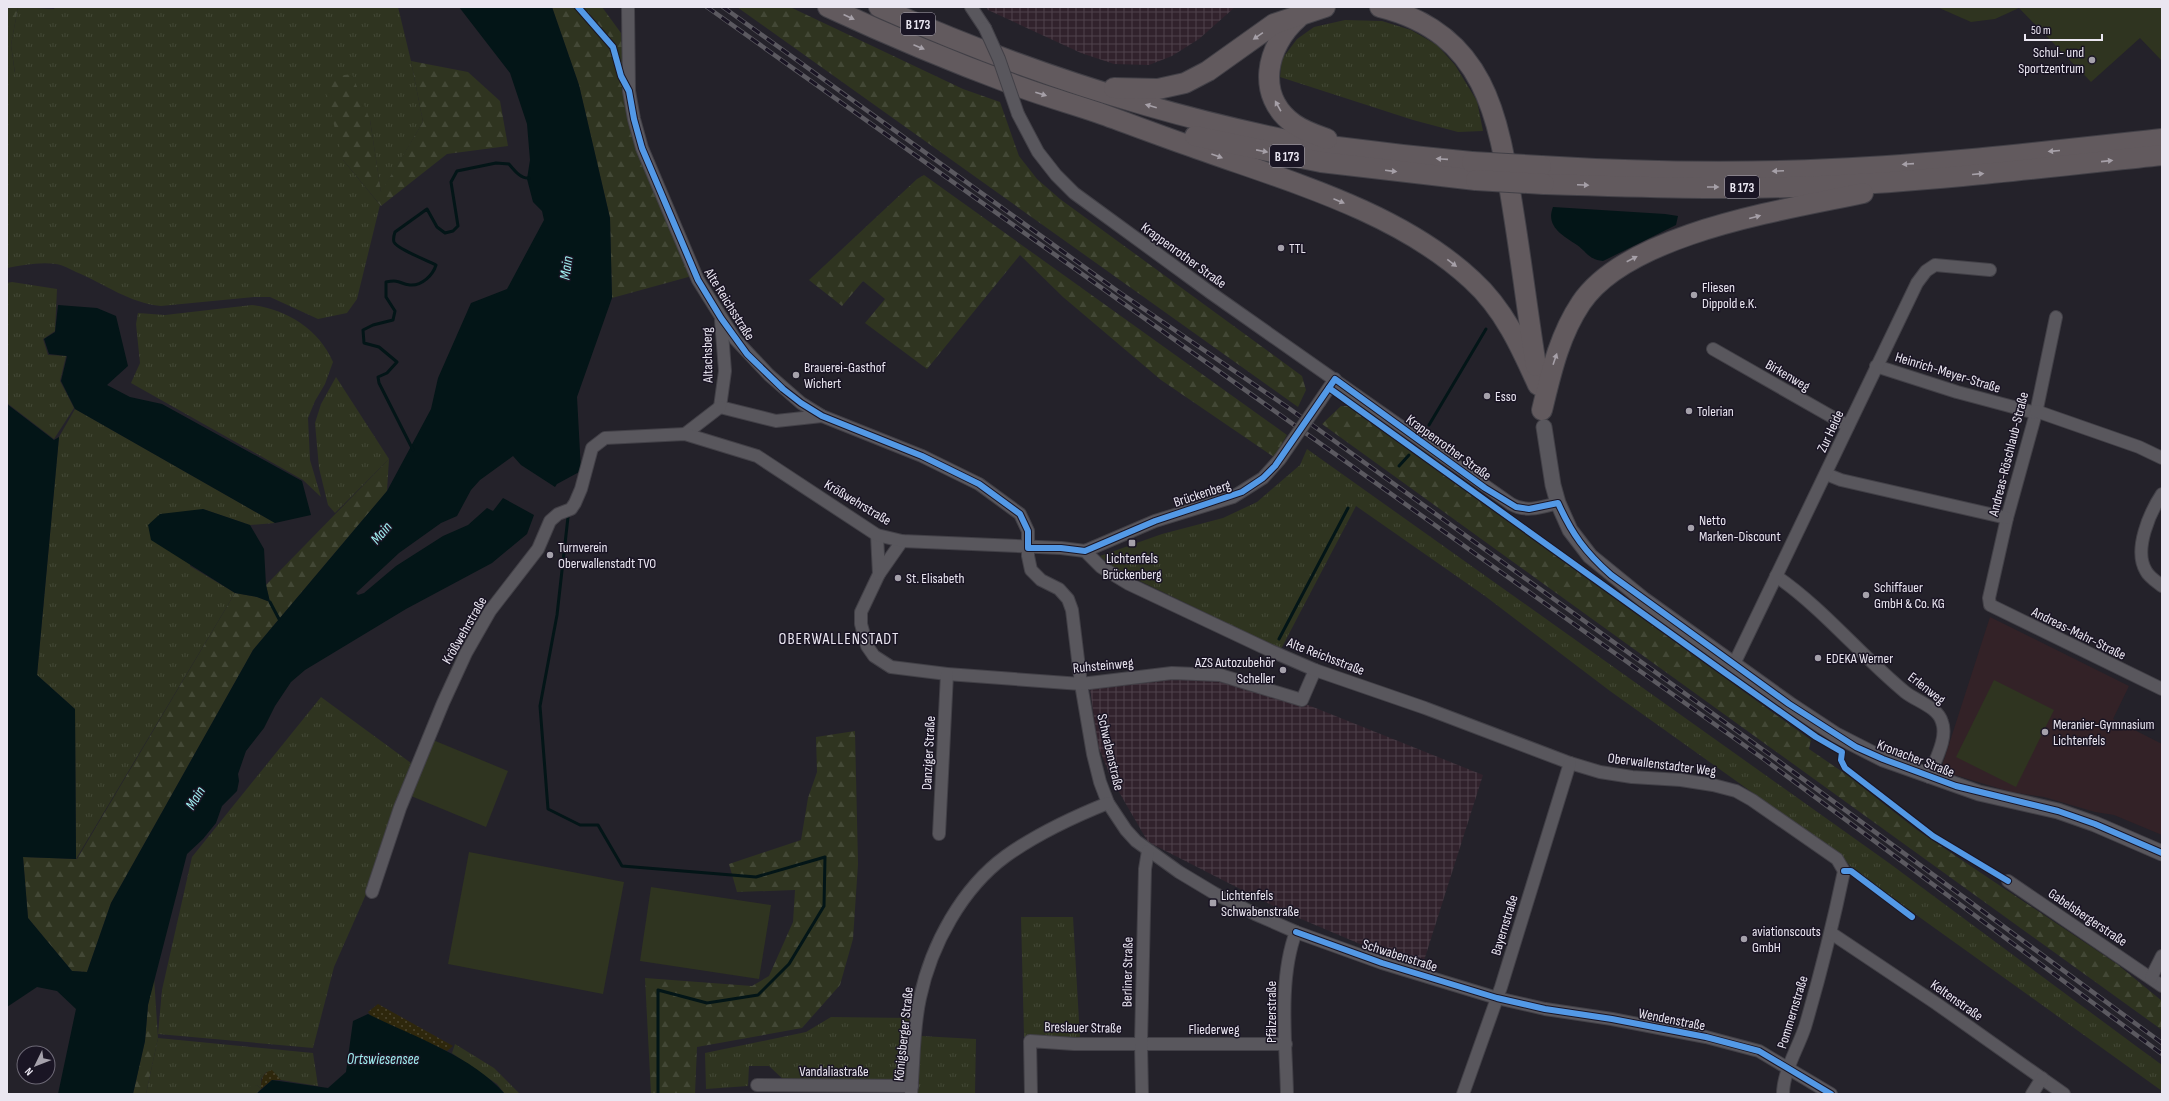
<svg xmlns="http://www.w3.org/2000/svg" width="2169" height="1101" viewBox="0 0 2169 1101" font-family="'Sofia Sans Condensed',sans-serif">
<defs>
<pattern id="industrial-grid" width="8" height="8" patternUnits="userSpaceOnUse"><rect width="8" height="8" fill="#31222c"/><path d="M0 4h8M4 0v8" fill="none" stroke="#4f424b"/></pattern>
<pattern id="grass-tufts" width="24" height="20" patternUnits="userSpaceOnUse"><rect width="24" height="20" fill="#2f3420"/><path d="M3 7l-1-3M5 7V3M7 7l1-3M15 17l-1-3M17 17v-4M19 17l1-3" fill="none" stroke="#434836"/></pattern>
<pattern id="forest-firs" width="22" height="20" patternUnits="userSpaceOnUse"><rect width="22" height="20" fill="#2f3420"/><path d="M5 1l3.5 6h-7zM16 11l3.5 6h-7z" fill="#434836"/></pattern>
<pattern id="sand-dots" width="8" height="8" patternUnits="userSpaceOnUse"><rect width="8" height="8" fill="#2e270c"/><path d="M2 2h.1M6 6h.1" fill="none" stroke="#4c4630" stroke-width="1.8" stroke-linecap="round"/></pattern>
</defs>
<rect width="100%" height="100%" fill="#24222a"/>
<g fill="url(#industrial-grid)">
<polygon points="986,7 1235,7 1199,39 1172,56 1149,65 1114,64 1081,53 988,10"/>
<polygon points="1177,677 1211,678 1293,699 1483,775 1421,970 1287,913 1148,842 1112,780 1098,746 1090,689"/>
</g>
<polygon fill="#332227" points="1990,617 2129,686 2113,719 2162,744 2162,835 2114,815 2095,812 2044,797 2011,792 1948,773 1943,770 1942,766"/>
<g fill="url(#grass-tufts)">
<path d="M18 7 54 9 55 7H398L411 61 423 122 381 193 370 120 343 160 380 205 357 299 347 313 318 319 270 297H254L161 306C129 303 105 284 76 272 70 269 63 265 56 264 39 262 23 265 7 268V65L15 73 11 45Z"/>
<polygon points="1345,20 1382,21 1411,30 1437,45 1455,65 1477,101 1483,131 1458,132 1413,120 1280,77 1282,59 1297,39 1314,27"/>
<polygon points="12,282 57,289 55,331 43,339 48,355 66,356 60,381 74,408 54,439 7,403 7,283"/>
<path d="M252 305C286 309 319 329 333 362L325 384 315 401 308 418 310 460 321 497 303 480 131 383 140 363 136 324 138 313 165 315Z"/>
<polygon points="336,377 389,459 335,513 328,505 319,468 315,423 321,404"/>
<polygon points="75,409 275,523 250,525 203,509 190,566 235,593 76,859 75,709 37,675 59,437"/>
<polygon points="1307,449 1889,863 2136,1046 2162,1065 2162,1091 1855,871 1840,855 1610,691 1485,596 1356,506 1281,649 1113,568 1100,556 1162,534 1223,518 1257,502 1300,465"/>
<polygon points="321,697 411,763 367,892 334,967 313,1048 158,1034 162,990 192,857"/>
<polygon points="1021,917 1073,917 1080,1038 1024,1037"/>
<polygon points="831,1017 912,1018 905,1082 785,1081 769,1066 749,1066 748,1086 706,1089 705,1053 806,1032"/>
<polygon points="921,1036 976,1039 975,1094 918,1094"/>
<polygon points="158,1038 313,1053 318,1086 281,1080 266,1072 261,1079 261,1089 257,1085 240,1094 146,1094"/>
<polygon points="455,1044 494,1068 520,1094 505,1094 497,1084 452,1053"/>
</g>
<g fill="url(#forest-firs)">
<polygon points="7,7 18,7 11,45 15,74 7,65"/>
<polygon points="552,7 602,7 621,33 625,93 692,276 612,298 610,218 579,85"/>
<polygon points="737,7 790,7 963,89 1000,102 1019,156 1037,179 1060,199 1302,376 1306,390 1298,407"/>
<polygon points="411,61 468,72 500,101 508,146 447,154 381,206 343,160 322,78 352,74 370,120 381,192 423,122"/>
<polygon points="924,175 1287,435 1274,457 1161,380 1063,297 1020,255 927,369 865,323 885,299 863,281 842,306 809,280 917,179"/>
<polygon points="1341,406 1347,406 1811,740 1809,749 1847,775 1917,830 2117,964 2162,1001 2162,1030 1322,424"/>
<polygon points="389,459 387,491 253,650 111,903 87,972 72,971 28,918 23,857 77,859 235,593 257,597 270,602 266,585"/>
<polygon points="855,731 858,864 853,939 840,985 802,1028 697,1047 695,1094 651,1094 645,978 752,986 769,976 793,922 795,890 737,892 729,864 801,840 808,798 817,772 816,737"/>
<polygon points="154,977 158,1038 146,1094 133,1094 145,1041 148,1005"/>
<polygon points="257,1085 261,1089 256,1094 240,1094 251,1086"/>
</g>
<g fill="url(#sand-dots)">
<polygon points="378,1004 453,1046 447,1051 371,1016 368,1012"/>
<path d="M272 1070 281 1080H272L261 1089C261 1079 262 1073 272 1070Z"/>
</g>
<g fill="#2f3420">
<polygon points="1937,7 2162,7 2162,61 2140,38 2091,82 2019,8 1995,19 1971,22"/>
<polygon points="1994,680 2054,710 2016,787 1956,757"/>
<polygon points="433,740 508,771 486,827 411,796"/>
<polygon points="469,852 624,882 603,994 448,964"/>
<polygon points="651,887 771,905 759,979 640,961"/>
</g>
<g fill="#031517">
<polygon points="459,7 552,7 579,85 610,218 612,298 577,397 581,471 557,484 555,487 521,465 513,456 480,480 471,490 457,516 441,523 399,553 356,593 358,595 364,593 396,566 443,536 468,525 487,508 493,511 503,498 534,515 527,534 492,563 406,609 305,670 291,682 275,706 264,728 246,751 238,774 239,781 237,791 222,806 216,823 203,839 187,854 148,1005 145,1041 133,1094 58,1094 76,1009 57,991 37,987 7,1007 7,404 54,440 59,437 37,675 75,709 76,859 23,857 28,918 72,971 87,972 111,903 253,650 387,491 431,409 438,378 471,303 507,289 544,220 542,211 533,202 527,179 530,160 527,124 510,73"/>
<path d="M1553 207 1665 214 1678 216 1676 225 1603 261C1588 259 1588 253 1577 245 1564 236 1545 227 1553 207Z"/>
<polygon points="58,305 97,308 116,316 128,366 107,385 130,397 162,404 302,481 311,515 275,523 75,409 61,381 67,356 49,354 44,339 55,332"/>
<polygon points="203,509 250,525 264,549 266,585 270,602 257,597 235,593 151,540 148,525 160,514"/>
<path d="M368 1014C412 1036 472 1056 505 1094H256L272 1080 328 1088 346 1072 353 1021Z"/>
</g>
<g fill="none" stroke-linecap="round" stroke-linejoin="round">
<g stroke="#031517" stroke-width="3">
<polyline points="1429,425 1486,329"/>
<path d="M413 450 379 383 378 377 387 373 397 362 379 347 364 343 363 330 373 325 393 320 395 311 386 297V282C401 279 399 284 410 285 422 286 433 275 436 265 427 260 397 249 394 242 393 239 394 235 395 232L427 209 437 227 445 233 453 231 458 226 451 182 457 171 496 163 509 164C514 170 521 179 529 178"/>
<polyline points="1399,466 1409,455"/>
<polyline points="568,517 557,615 540,706 548,809 580,825 598,825 622,866 756,877 825,857 824,906 789,964 758,995 707,1003 658,990 658,1094"/>
<polyline points="270,602 279,619"/>
<polyline points="1279,639 1348,508"/>
</g>
<g stroke="#424047" stroke-width="14">
<g id="minor">
<polyline points="628,7 629,91 634,119 642,148 698,280 735,339 769,375 801,403 822,416 922,456 979,484 1020,514 1028,531 1028,556 1031,570 1041,580 1059,589 1068,599 1072,610 1081,684 1093,754 1100,782 1108,803 1126,830 1136,841 1179,872 1214,893 1255,914 1296,932 1382,963 1497,998 1545,1009 1612,1019 1706,1037 1759,1051 1831,1094"/>
<polyline points="971,7 985,28"/>
<path d="M1018 114 1038 152 1056 175 1074 193 1211 293 1511 504C1526 513 1542 507 1558 503"/>
<polyline points="2056,317 2036,413 2007,518 1989,598 1990,605 2162,689"/>
<polyline points="1713,349 1848,426"/>
<polyline points="1876,366 1957,392 2036,413"/>
<polyline points="1320,401 1335,379"/>
<polyline points="720,407 776,421 822,416"/>
<polyline points="720,407 725,371 721,320"/>
<polyline points="2036,411 2139,447 2162,458"/>
<polyline points="685,434 720,407"/>
<polyline points="1826,474 1841,480 2007,518"/>
<path d="M2162 494C2150 512 2133 550 2146 571 2149 577 2157 582 2162 586"/>
<polyline points="877,535 879,574 861,612 861,624 867,646 874,656 891,667 947,674 1081,684 1172,673 1220,675 1302,700 1315,670"/>
<path d="M1085 551 1101 567 1129 584 1271 651 1315 670 1425 708 1570 763 1600 772 1632 777 1681 780 1713 785 1736 791 1752 800 1837 859 1844 871C1833 924 1820 976 1805 1027 1798 1048 1783 1072 1783 1094"/>
<polyline points="879,574 902,541"/>
<path d="M1776 576C1824 609 1861 656 1905 692 1916 701 1938 707 1942 722 1948 738 1935 760 1929 777"/>
<polyline points="1734,664 1917,283 1926,271 1935,265 1990,270"/>
<polyline points="939,834 947,674"/>
<polyline points="2008,881 2162,986"/>
<polyline points="372,892 400,808 443,703 466,653 490,611 538,549 550,521 558,514 571,509 575,503 581,489 592,448 605,438 685,434 757,456 877,535 902,541 1061,548 1085,551 1155,521 1233,497 1263,478 1280,459"/>
<polyline points="1831,933 1937,1004 2064,1094"/>
<polyline points="2151,978 2162,956"/>
<polyline points="757,1085 912,1086"/>
<path d="M911 1094C914 1062 913 1029 920 998 931 945 962 888 1006 856 1037 834 1073 817 1108 803"/>
<polyline points="1031,1094 1030,1041 1074,1044 1286,1044"/>
<polyline points="1142,1094 1141,1043 1145,869 1148,851"/>
<path d="M1287 1094C1286 1044 1278 979 1296 932"/>
<polyline points="1463,1094 1501,987 1570,763"/>
<polyline points="2032,1094 2042,1078"/>
</g>
</g>
<g stroke="#424047" stroke-width="17">
<polyline id="tertiary" points="1544,427 1553,485 1558,503 1570,530 1590,556 1644,600 1789,704 1836,735 1883,759 1979,793 2058,811 2095,824 2162,853"/>
</g>
<g stroke="#424047" stroke-width="22">
<g id="trunk">
<path d="M828 7C888 35 950 61 1012 84 1040 95 1070 103 1099 113 1130 124 1161 136 1193 147 1287 181 1398 211 1472 280 1504 309 1521 347 1538 385"/>
<path d="M879 7C1008 65 1143 110 1282 139 1300 143 1319 144 1337 147 1382 153 1427 158 1472 162"/>
<path d="M1380 7C1489 34 1499 122 1514 216 1522 266 1528 316 1536 366"/>
<path d="M1298 18C1266 46 1255 96 1294 124 1304 131 1316 135 1327 139"/>
<polyline points="1114,88 1158,89 1185,83 1208,71 1274,24 1325,7"/>
<polyline points="1195,136 1321,162 1476,180"/>
<path d="M1541 166C1637 172 1735 174 1832 169 1942 164 2052 151 2162 139"/>
<path d="M1544 184C1637 187 1729 190 1821 186 1935 181 2049 167 2162 155"/>
<path d="M1542 410C1551 373 1559 336 1581 303 1628 233 1784 210 1863 193"/>
</g>
</g>
<use href="#minor" stroke="#59575d" stroke-width="12"/>
<use href="#tertiary" stroke="#59575d" stroke-width="15"/>
<use href="#trunk" stroke="#625a5e" stroke-width="20"/>
<g stroke="#5b5960" stroke-width="4.5">
<g id="rail">
<polyline points="707,7 1765,760 2162,1054"/>
<polyline points="723,7 1119,292 1290,409 1769,754 2162,1043"/>
</g>
</g>
<use href="#rail" stroke="#1a1524" stroke-width="3" stroke-dasharray="9" stroke-linecap="butt"/>
<g stroke="#424047" stroke-width="14" stroke-linecap="butt">
<g id="minor-bridge">
<polyline points="985,28 999,59 1018,114"/>
<polyline points="1280,459 1320,401"/>
</g>
</g>
<g stroke="#424047" stroke-width="22" stroke-linecap="butt">
<g id="trunk-bridge">
<polyline points="1472,162 1541,166"/>
<polyline points="1476,180 1544,184"/>
</g>
</g>
<use href="#minor-bridge" stroke="#59575d" stroke-width="12"/>
<use href="#trunk-bridge" stroke="#625a5e" stroke-width="20"/>
<g stroke="#1a1524" stroke-width="8">
<g id="cycleway">
<path d="M578 7 613 47 621 76 629 91 634 119 642 148 698 280 721 318 747 354 783 389 801 403 822 416 922 456 979 484 1020 514 1028 531V548H1061L1085 551 1155 521 1242 492 1263 478 1275 466 1335 379 1485 488 1516 507 1529 509 1558 503C1572 534 1585 552 1611 575L1789 704 1856 747 1883 759 1956 786 2058 811 2095 824 2162 853"/>
<polyline points="1329,388 1724,672 1816,737 1842,752 1841,760 1845,768 1933,836 2008,881"/>
<polyline points="1844,871 1851,871 1912,917"/>
<polyline points="1296,932 1382,963 1497,998 1545,1009 1612,1019 1706,1037 1759,1051 1831,1094"/>
</g>
</g>
<use href="#cycleway" stroke="#5399e6" stroke-width="6"/>
</g>
<defs><path id="oneway-solid" d="M-6-.8H1V-3.2L6.5 0L1 3.2V.8H-6Z"/></defs>
<g fill="#a6a0a8">
<use href="#oneway-solid" transform="translate(849 17) rotate(25)"/>
<use href="#oneway-solid" transform="translate(1258 36) rotate(145)"/>
<use href="#oneway-solid" transform="translate(919 47) rotate(23)"/>
<use href="#oneway-solid" transform="translate(1041 94) rotate(18)"/>
<use href="#oneway-solid" transform="translate(1151 106) rotate(-164)"/>
<use href="#oneway-solid" transform="translate(1278 106) rotate(-119)"/>
<use href="#oneway-solid" transform="translate(1262 151) rotate(11)"/>
<use href="#oneway-solid" transform="translate(2054 151) rotate(175)"/>
<use href="#oneway-solid" transform="translate(1217 156) rotate(20)"/>
<use href="#oneway-solid" transform="translate(1442 159) rotate(-176)"/>
<use href="#oneway-solid" transform="translate(2107 161) rotate(-6)"/>
<use href="#oneway-solid" transform="translate(1908 164) rotate(176)"/>
<use href="#oneway-solid" transform="translate(1391 171) rotate(7)"/>
<use href="#oneway-solid" transform="translate(1778 171) rotate(178)"/>
<use href="#oneway-solid" transform="translate(1978 174) rotate(-5)"/>
<use href="#oneway-solid" transform="translate(1583 185) rotate(2)"/>
<use href="#oneway-solid" transform="translate(1713 187)"/>
<use href="#oneway-solid" transform="translate(1339 201) rotate(23)"/>
<use href="#oneway-solid" transform="translate(1755 217) rotate(-15)"/>
<use href="#oneway-solid" transform="translate(1632 259) rotate(-27)"/>
<use href="#oneway-solid" transform="translate(1452 263) rotate(38)"/>
<use href="#oneway-solid" transform="translate(1555 359) rotate(-71)"/>
</g>
<g fill="#a5a1ab" stroke="#1a1524" stroke-width="1.5">
<circle cx="2092" cy="60" r="4"/>
<circle cx="1281" cy="248" r="4"/>
<circle cx="1694" cy="295" r="4"/>
<circle cx="796" cy="375" r="4"/>
<circle cx="1487" cy="396" r="4"/>
<circle cx="1689" cy="411" r="4"/>
<circle cx="1691" cy="528" r="4"/>
<rect x="1128" y="539" width="8" height="8" rx="2"/>
<circle cx="550" cy="555" r="4"/>
<circle cx="898" cy="578" r="4"/>
<circle cx="1866" cy="595" r="4"/>
<circle cx="1818" cy="658" r="4"/>
<circle cx="1283" cy="670" r="4"/>
<circle cx="2045" cy="732" r="4"/>
<rect x="1209" y="899" width="8" height="8" rx="2"/>
<circle cx="1744" cy="939" r="4"/>
</g>
<g text-anchor="middle" stroke-width="3" stroke-linejoin="round" paint-order="stroke">
<g fill="#1a1524" stroke="#aca7b4" stroke-width="1">
<rect x="901" y="13" width="34" height="22" rx="3"/>
<rect x="1270" y="145" width="34" height="22" rx="3"/>
<rect x="1725" y="176" width="34" height="22" rx="3"/>
</g>
<g font-size="13" font-weight="bold" fill="#eae6f1">
<text x="918" y="29">B 173</text>
<text x="1287" y="161">B 173</text>
<text x="1742" y="192">B 173</text>
</g>
<g font-size="14" fill="#eae6f1" stroke="#1a1524" text-anchor="start">
<text x="2084" y="57" text-anchor="end">Schul- und<tspan x="2084" dy="16">Sportzentrum</tspan></text>
<text x="1289" y="253">TTL</text>
<text x="1702" y="292">Fliesen<tspan x="1702" dy="16">Dippold e.K.</tspan></text>
<text x="804" y="372">Brauerei-Gasthof<tspan x="804" dy="16">Wichert</tspan></text>
<text x="1495" y="401">Esso</text>
<text x="1697" y="416">Tolerian</text>
<text x="1699" y="525">Netto<tspan x="1699" dy="16">Marken-Discount</tspan></text>
<text x="558" y="552">Turnverein<tspan x="558" dy="16">Oberwallenstadt TVO</tspan></text>
<text x="1132" y="563" text-anchor="middle">Lichtenfels<tspan x="1132" dy="16">Brückenberg</tspan></text>
<text x="906" y="583">St. Elisabeth</text>
<text x="1874" y="592">Schiffauer<tspan x="1874" dy="16">GmbH &amp; Co. KG</tspan></text>
<text x="1826" y="663">EDEKA Werner</text>
<text x="1275" y="667" text-anchor="end">AZS Autozubehör<tspan x="1275" dy="16">Scheller</tspan></text>
<text x="2053" y="729">Meranier-Gymnasium<tspan x="2053" dy="16">Lichtenfels</tspan></text>
<text x="1221" y="900">Lichtenfels<tspan x="1221" dy="16">Schwabenstraße</tspan></text>
<text x="1752" y="936">aviationscouts<tspan x="1752" dy="16">GmbH</tspan></text>
</g>
<g font-size="14" fill="#eae6f1" stroke="#1a1524">
<text transform="translate(1184 255) rotate(36)" y="5">Krappenrother Straße</text>
<text transform="translate(730 304) rotate(58)" y="5">Alte Reichsstraße</text>
<text transform="translate(707 355) rotate(-91)" y="5">Altachsberg</text>
<text transform="translate(1948 372) rotate(17)" y="5">Heinrich-Meyer-Straße</text>
<text transform="translate(1788 375) rotate(30)" y="5">Birkenweg</text>
<text transform="translate(1830 431) rotate(-65)" y="5">Zur Heide</text>
<text transform="translate(1449 447) rotate(36)" y="5">Krappenrother Straße</text>
<text transform="translate(2008 454) rotate(-76)" y="5">Andreas-Röschlaub-Straße</text>
<text transform="translate(1202 493) rotate(-18)" y="5">Brückenberg</text>
<text transform="translate(858 502) rotate(31)" y="5">Krößwehrstraße</text>
<text transform="translate(464 630) rotate(-60)" y="5">Krößwehrstraße</text>
<text transform="translate(2079 633) rotate(26)" y="5">Andreas-Mahr-Straße</text>
<text transform="translate(1326 656) rotate(21)" y="5">Alte Reichsstraße</text>
<text transform="translate(1103 665) rotate(-5)" y="5">Ruhsteinweg</text>
<text transform="translate(1927 688) rotate(38)" y="5">Erlenweg</text>
<text transform="translate(1111 752) rotate(77)" y="5">Schwabenstraße</text>
<text transform="translate(928 753) rotate(-87)" y="5">Danziger Straße</text>
<text transform="translate(1916 758) rotate(21)" y="5">Kronacher Straße</text>
<text transform="translate(1662 764) rotate(7)" y="5">Oberwallenstadter Weg</text>
<text transform="translate(2088 917) rotate(34)" y="5">Gabelsbergerstraße</text>
<text transform="translate(1504 925) rotate(-73)" y="5">Bayernstraße</text>
<text transform="translate(1400 955) rotate(18)" y="5">Schwabenstraße</text>
<text transform="translate(1127 972) rotate(-89)" y="5">Berliner Straße</text>
<text transform="translate(1957 1000) rotate(35)" y="5">Keltenstraße</text>
<text transform="translate(1271 1012) rotate(-90)" y="5">Pfälzerstraße</text>
<text transform="translate(1792 1012) rotate(-73)" y="5">Pommernstraße</text>
<text transform="translate(1672 1019) rotate(11)" y="5">Wendenstraße</text>
<text transform="translate(1083 1027) rotate(1)" y="5">Breslauer Straße</text>
<text x="1214" y="1034">Fliederweg</text>
<text transform="translate(903 1034) rotate(-84)" y="5">Königsberger Straße</text>
<text x="834" y="1076">Vandaliastraße</text>
</g>
<g font-size="15" font-style="italic" fill="#a0f0f2" stroke="#1a1524">
<text transform="translate(566 268) rotate(-82)" y="5">Main</text>
<text transform="translate(381 533) rotate(-50)" y="5">Main</text>
<text transform="translate(195 798) rotate(-59)" y="5">Main</text>
<text x="383" y="1064">Ortswiesensee</text>
</g>
<g font-size="16" letter-spacing="1" fill="#eae6f1" stroke="#1a1524">
<text x="839" y="644">OBERWALLENSTADT</text>
</g>
</g>
<rect width="2169" height="1101" fill="none" stroke="#eae6f1" stroke-width="16"/>
<g transform="translate(36 1065) rotate(227)"><circle r="19" fill="#1a1524" stroke="#6d6976"/>
<path d="M0-3L7 15L0 10L-7 15Z" fill="#a5a1ab"/>
<text y="-6" font-size="11" font-weight="bold" text-anchor="middle" fill="#eae6f1">N</text>
</g>
<path d="M2025 34v6h77v-6" fill="none" stroke="#eae6f1" stroke-width="2"/>
<text x="2031" y="34" font-size="12" fill="#eae6f1" stroke="#1a1524" stroke-width="3" paint-order="stroke">50 m</text>
</svg>
